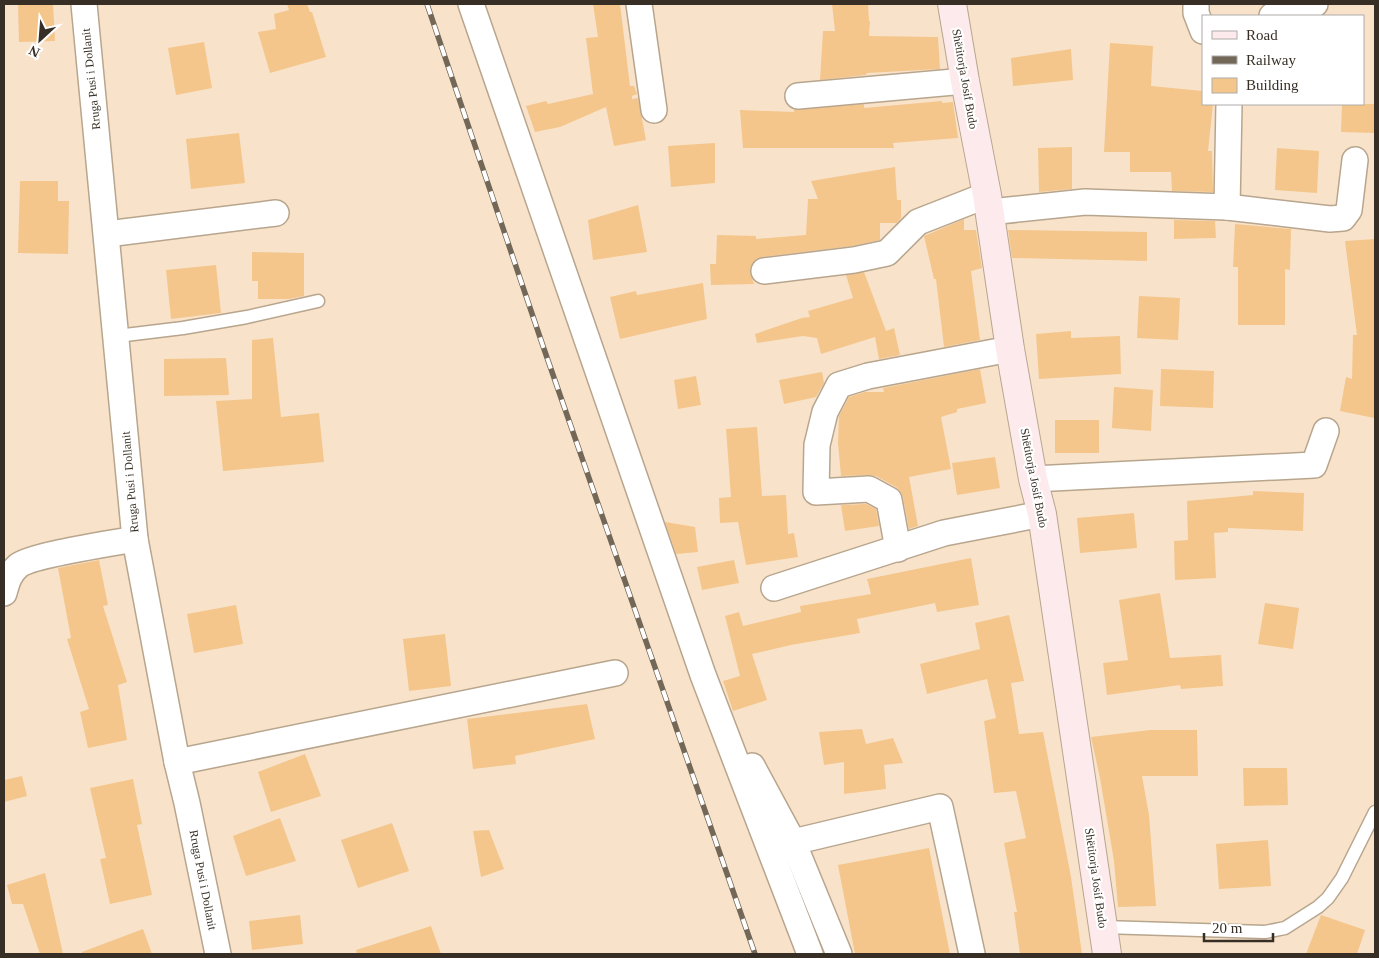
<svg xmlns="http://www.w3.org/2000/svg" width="1379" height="958" viewBox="0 0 1379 958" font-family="Georgia,serif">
<rect width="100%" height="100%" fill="#f8e3ca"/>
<g fill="#f4c68b">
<polygon points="18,4 53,4 55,41 19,42"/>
<polygon points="287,4 307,4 310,12 312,12 326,57 270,73 258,32 276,29 274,14 289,10"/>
<polygon points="593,4 620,4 630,86 634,86 637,94 632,96 632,99 638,98 646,140 614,146 606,107 560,127 535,132 526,106 546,101 548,104 593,94 586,38 598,37"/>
<polygon points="832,4 868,4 869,21 870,21 869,36 938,37 940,69 867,73 866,75 820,80 823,31 835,31"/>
<polygon points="204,42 212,88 176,95 168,48"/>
<polygon points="1110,43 1153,46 1151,86 1203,91 1203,104 1213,104 1208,151 1212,151 1213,192 1172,191 1171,172 1130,172 1130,152 1104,152"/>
<polygon points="1071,49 1073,80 1013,86 1011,58"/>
<polygon points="942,101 942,103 953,102 958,138 893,143 894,148 743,148 740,110 794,112 794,110 864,104 864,108"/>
<polygon points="1342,104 1375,104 1375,133 1341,132"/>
<polygon points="239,133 245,183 191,189 186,139"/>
<polygon points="715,143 715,183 671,187 668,146"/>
<polygon points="1072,147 1072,189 1039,192 1038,148"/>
<polygon points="1277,148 1319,151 1317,193 1275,190"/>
<polygon points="895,167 897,200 901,200 901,218 897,223 880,223 880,240 852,246 762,257 755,260 751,266 750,273 754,284 711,285 710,264 716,264 717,235 756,236 756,239 806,235 808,199 818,199 811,181"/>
<polygon points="20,181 58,181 58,201 69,201 68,254 18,253"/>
<polygon points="638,205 647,252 593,260 588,220"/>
<polygon points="964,219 964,230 976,230 982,268 971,271 980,340 944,347 936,279 934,279 924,236"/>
<polygon points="1174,220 1215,221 1216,238 1174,239"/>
<polygon points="1235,224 1291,229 1290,270 1285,269 1285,325 1238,325 1238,267 1233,267"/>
<polygon points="1008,230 1147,232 1147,261 1012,258"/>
<polygon points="1375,239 1375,408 1374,418 1340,411 1346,377 1352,379 1353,335 1357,335 1345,241"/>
<polygon points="252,252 304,253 304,296 289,299 258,299 258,281 252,281"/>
<polygon points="216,265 221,313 171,319 166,270"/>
<polygon points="864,272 886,331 894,328 900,355 879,359 875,337 821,354 817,338 803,336 757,343 755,334 802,318 810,317 808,311 853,298 846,275"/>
<polygon points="703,283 707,319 620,339 610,297 636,291 637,295"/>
<polygon points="1139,296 1180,298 1178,340 1137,338"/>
<polygon points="1071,331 1071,338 1120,336 1121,374 1039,379 1036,334"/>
<polygon points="273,338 281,417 319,413 324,462 223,471 216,401 252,399 252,340"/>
<polygon points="226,358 229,395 164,396 164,359"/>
<polygon points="980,369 986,403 957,409 957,412 941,417 951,469 909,477 918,526 909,529 903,497 900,491 896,487 876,476 869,475 841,476 838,443 839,416 849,397 865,392 884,392 883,388"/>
<polygon points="1161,369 1214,371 1213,408 1160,406"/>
<polygon points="822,372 824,383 816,397 784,404 779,380"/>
<polygon points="696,376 701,405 678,409 674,380"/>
<polygon points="1114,387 1153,390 1151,431 1112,428"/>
<rect x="1055" y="420" width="44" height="33"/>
<polygon points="757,427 762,496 786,495 788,534 794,533 798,557 746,565 738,522 720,523 719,498 731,497 726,429"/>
<polygon points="995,457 1000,488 957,495 952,463"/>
<polygon points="1253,491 1304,493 1303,531 1228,528 1228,532 1214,533 1216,578 1175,580 1174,541 1188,540 1187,501 1253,495"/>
<polygon points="866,504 876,509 879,526 845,531 841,505"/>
<polygon points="1134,513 1137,548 1080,553 1077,518"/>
<polygon points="665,522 695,527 698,552 676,554"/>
<polygon points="971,558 979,605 937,612 935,603 857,619 860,633 791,645 752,654 767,700 733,711 723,681 740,676 725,616 739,612 743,626 801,612 800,606 871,594 867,579"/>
<polygon points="99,560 108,605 103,606 127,682 118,685 127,740 88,748 80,712 89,709 67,639 71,638 58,568"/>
<polygon points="734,560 739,583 702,590 697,567"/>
<polygon points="1160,593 1170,658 1221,655 1223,686 1181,689 1180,685 1107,695 1103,663 1128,660 1119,600"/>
<polygon points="1265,603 1299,608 1293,649 1258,644"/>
<polygon points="236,605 243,644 194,653 187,614"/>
<polygon points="1009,615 1024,681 1011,683 1019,734 1043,732 1071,877 1082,954 1020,954 1014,912 1017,912 1004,843 1026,838 1016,791 994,793 984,721 996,718 987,679 927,694 920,664 980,649 975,623"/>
<polygon points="445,634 451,686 409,691 403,639"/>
<polygon points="587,704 595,739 515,756 516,764 473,769 467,719"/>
<polygon points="862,729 866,744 893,738 903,763 884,765 886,789 844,794 844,762 824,765 819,732"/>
<polygon points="1150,730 1197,730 1198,776 1142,776 1149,815 1156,906 1118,907 1114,861 1100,778 1091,737"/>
<polygon points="305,754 321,796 271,812 258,772"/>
<polygon points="1243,768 1287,768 1288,805 1244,806"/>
<polygon points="22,776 27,796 4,802 4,780"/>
<polygon points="133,779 142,824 137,825 152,895 110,904 100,859 106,858 90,788"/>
<polygon points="280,818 296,861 246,876 233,836"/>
<polygon points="392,823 409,871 358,888 341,840"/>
<polygon points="489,830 504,869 481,877 473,831"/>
<polygon points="1268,840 1271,886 1219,889 1216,844"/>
<polygon points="929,848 950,954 855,954 838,865"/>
<polygon points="45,873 63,954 40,954 23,904 12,904 7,885"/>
<polygon points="300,915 303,944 252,950 249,921"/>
<polygon points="1321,915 1365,930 1357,954 1306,954"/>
<polygon points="431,926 441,954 357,954 356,950"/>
<polygon points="143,929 152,954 82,954 82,952"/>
</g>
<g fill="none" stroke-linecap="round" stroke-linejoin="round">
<g stroke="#b8a58d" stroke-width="15">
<g id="lane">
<polyline points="117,336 183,328 247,317 318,301"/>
<polyline points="1103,927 1265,932 1285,928 1318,907 1328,898 1342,878 1375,812"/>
</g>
</g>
<g stroke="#b8a58d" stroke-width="28">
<g id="street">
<polyline points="84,4 135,539 177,762 187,803 218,954"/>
<polyline points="471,4 703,675 810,954"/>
<polyline points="639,4 654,110"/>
<polyline points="1196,4 1196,13 1203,31"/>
<polyline points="1272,16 1292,7 1315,4"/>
<polyline points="798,96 965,81"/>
<polyline points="1227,207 1229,104"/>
<polyline points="990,212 1085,202 1227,207 1330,219 1343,218 1349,210 1355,160"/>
<polyline points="107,234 276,213"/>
<polyline points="764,271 854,260 887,253 918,222 987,195"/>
<polyline points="1033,479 1314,465 1326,431"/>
<polyline points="898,549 889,500 869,489 816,492 817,445 825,412 839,385 868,376 1010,349"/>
<polyline points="774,588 944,533 1042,514"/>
<path d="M4 593C7 582 9 574 18 566 31 555 114 543 135 539"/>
<polyline points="177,762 615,673"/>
<polyline points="752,766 793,842 940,807 972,954"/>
<polyline points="793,842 839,954"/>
</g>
</g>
<g stroke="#b8a58d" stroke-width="30">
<polyline id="secondary" points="952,4 965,81 987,195 1010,349 1033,479 1042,514 1107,954"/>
</g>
<use href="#lane" stroke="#fff" stroke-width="12"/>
<use href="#street" stroke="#fff" stroke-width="25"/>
<use href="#secondary" stroke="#fdeaec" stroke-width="28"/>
<g stroke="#736758" stroke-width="5.5">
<polyline id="rail" points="427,4 544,349 755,954"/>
</g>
<use href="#rail" stroke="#fff" stroke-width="4" stroke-dasharray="11" stroke-linecap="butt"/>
</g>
<g text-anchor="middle" stroke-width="4.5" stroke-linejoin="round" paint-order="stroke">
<g font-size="12" fill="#372f25" stroke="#fff">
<text transform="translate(91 79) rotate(-96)" y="4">Rruga Pusi i Dollanit</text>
<text transform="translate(965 79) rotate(80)" y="4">Shëtitorja Josif Budo</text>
<text transform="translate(1034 478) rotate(79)" y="4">Shëtitorja Josif Budo</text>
<text transform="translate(130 482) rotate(-95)" y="4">Rruga Pusi i Dollanit</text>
<text transform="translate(1096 878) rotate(82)" y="4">Shëtitorja Josif Budo</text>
<text transform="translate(203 880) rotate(79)" y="4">Rruga Pusi i Dollanit</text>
</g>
</g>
<rect width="1379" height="958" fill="none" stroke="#372f25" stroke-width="10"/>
<rect x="1202" y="15" width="162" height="90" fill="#ffffff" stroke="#afaca8"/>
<rect x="1212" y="31" width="25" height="8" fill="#fdeaec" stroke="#afaca8"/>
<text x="1246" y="40" font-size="15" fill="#372f25">Road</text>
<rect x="1212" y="56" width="25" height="8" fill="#736758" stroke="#afaca8"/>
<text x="1246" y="65" font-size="15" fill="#372f25">Railway</text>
<rect x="1212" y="78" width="25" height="15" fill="#f4c68b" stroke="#afaca8"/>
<text x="1246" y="90" font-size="15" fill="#372f25">Building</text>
<g transform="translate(40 40) rotate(206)" stroke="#ffffff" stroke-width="4" paint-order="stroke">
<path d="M0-4L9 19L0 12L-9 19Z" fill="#372f25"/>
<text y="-8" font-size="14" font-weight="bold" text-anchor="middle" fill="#372f25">N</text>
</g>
<path d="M1204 933v8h69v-8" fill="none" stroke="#372f25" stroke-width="2.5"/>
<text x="1212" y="933" font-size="15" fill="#372f25" stroke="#ffffff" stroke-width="4" paint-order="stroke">20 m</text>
</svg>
